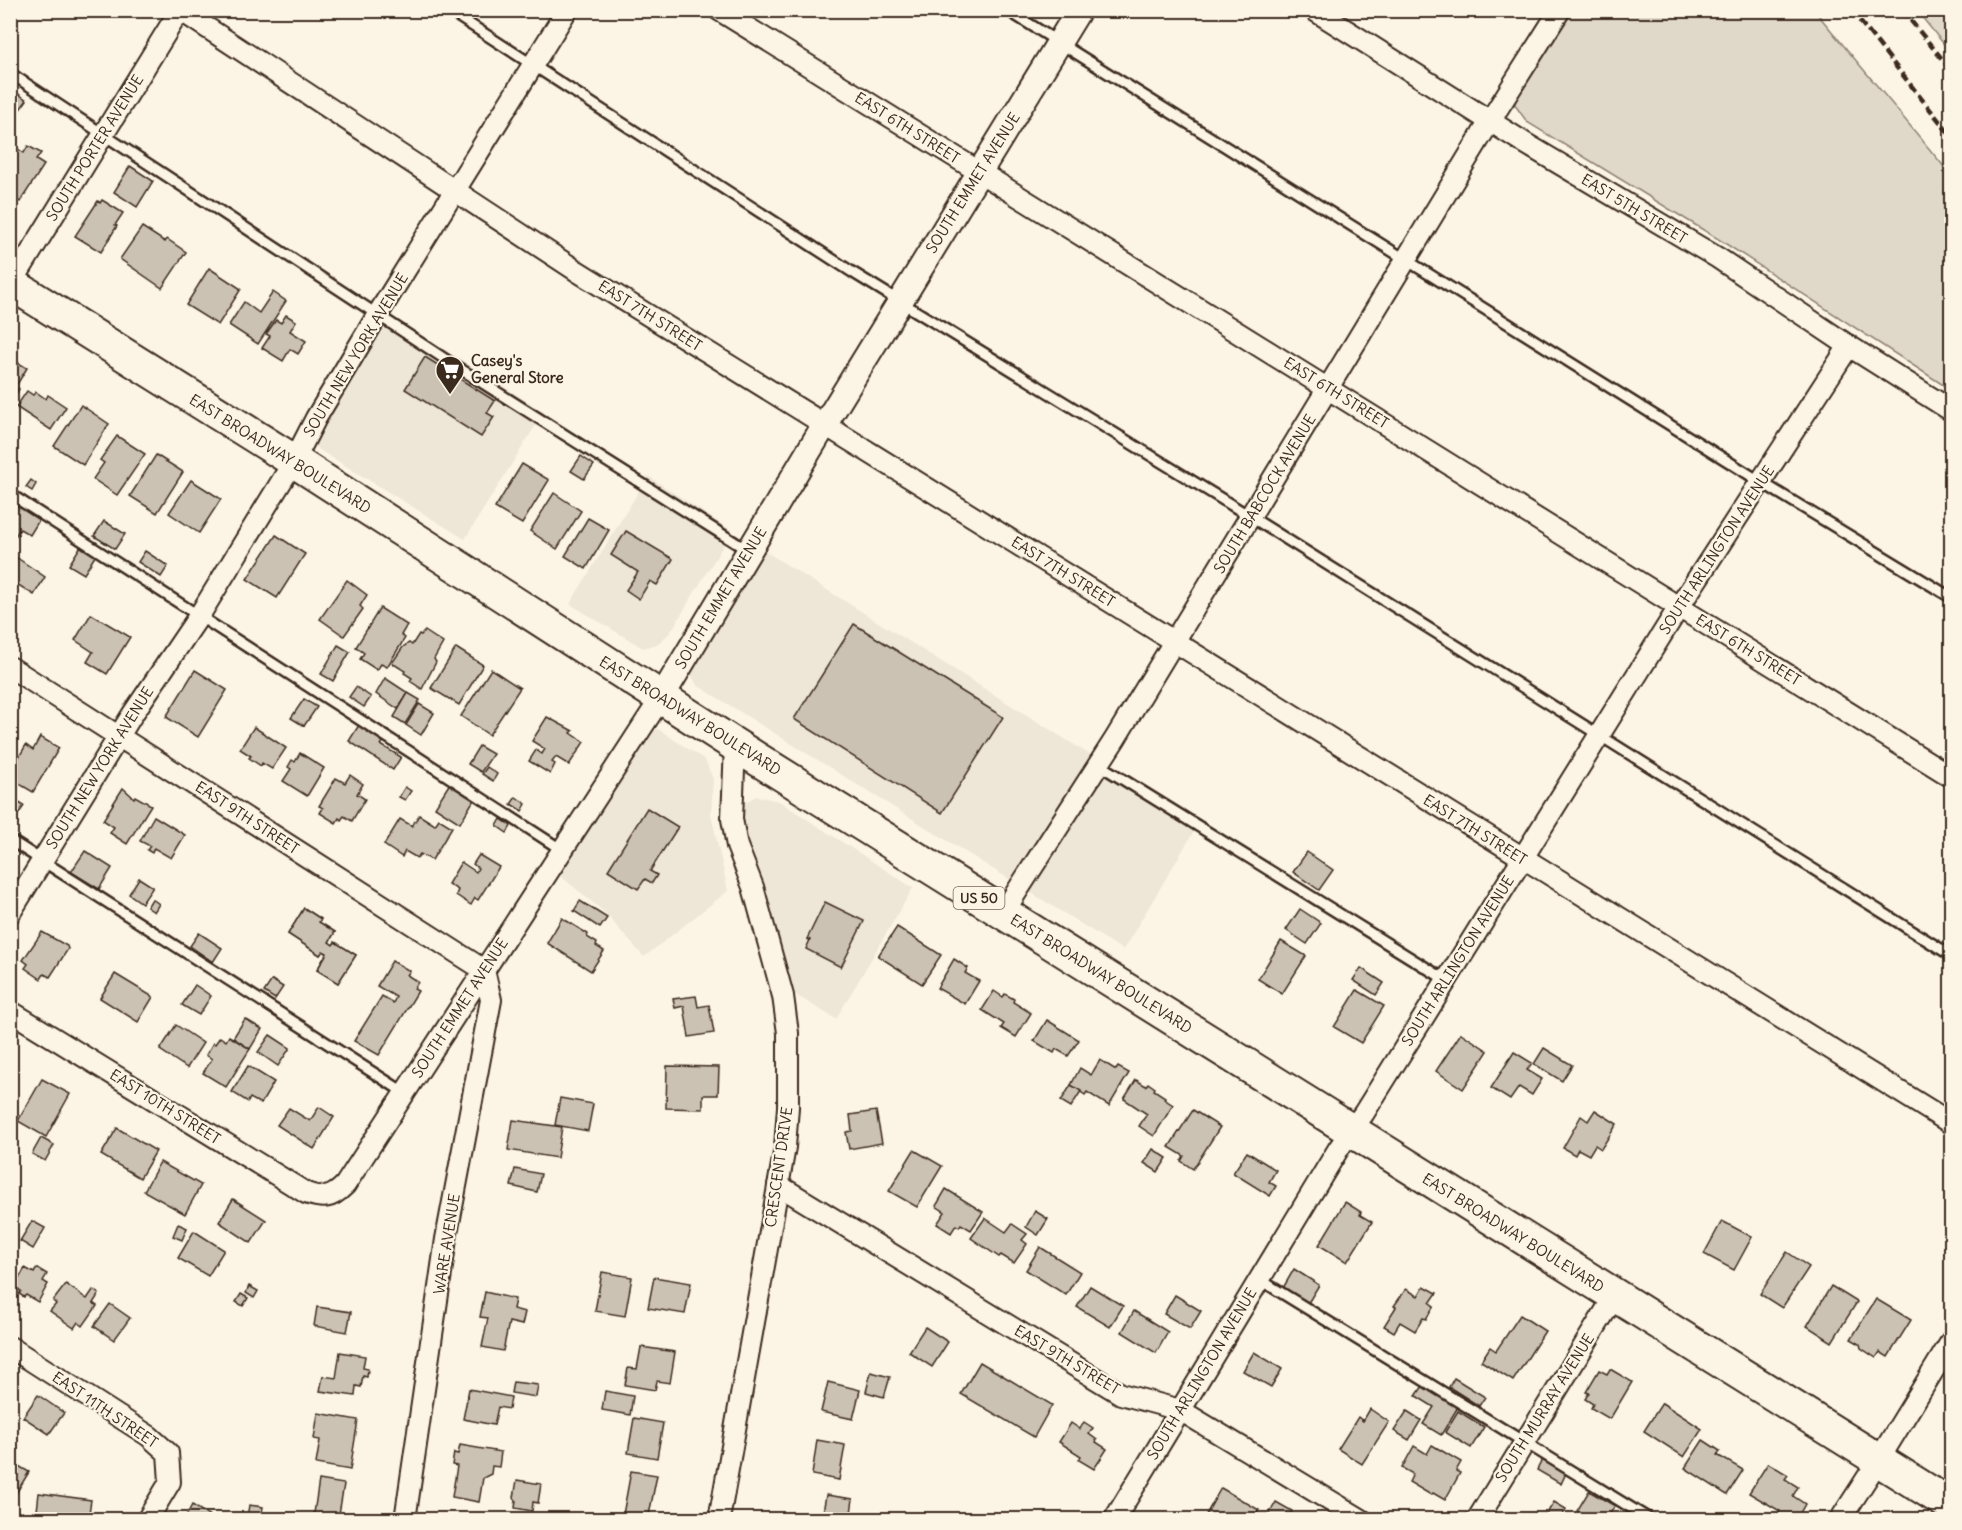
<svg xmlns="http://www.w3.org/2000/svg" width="1962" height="1530" viewBox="0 0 1962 1530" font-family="Delius,sans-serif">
<rect width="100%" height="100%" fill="#fcf5e5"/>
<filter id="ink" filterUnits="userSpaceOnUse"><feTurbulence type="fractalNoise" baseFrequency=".0167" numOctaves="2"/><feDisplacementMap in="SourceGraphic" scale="12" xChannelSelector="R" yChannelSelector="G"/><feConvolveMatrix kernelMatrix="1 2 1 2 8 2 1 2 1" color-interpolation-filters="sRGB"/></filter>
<g filter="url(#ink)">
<g fill="#eee6d6">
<polygon points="381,310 544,412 465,539 318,449 312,440"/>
<polygon points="648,476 732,531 670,633 657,644 643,648 570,604"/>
<polygon points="752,543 1199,823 1123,950 697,685 688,670"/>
<polygon points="658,729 705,760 713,779 711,814 728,891 644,957 603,911 552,869 640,734"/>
<polygon points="756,796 779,801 913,888 836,1019 789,991 742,830 741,805"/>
</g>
<g fill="#e0d8c8" stroke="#8e8173" stroke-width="1.5">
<polygon points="1942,10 1951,17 1951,53 1921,16 1930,11"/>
<polygon points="1567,11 1815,11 1951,175 1951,390 1723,242 1527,122 1515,105 1517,88"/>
</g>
<g fill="#ccc2b3" stroke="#3b2a1e" stroke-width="1.5" fill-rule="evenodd">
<polygon points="10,88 27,100 10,123"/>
<polygon points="28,146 41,153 36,160 44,165 20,202 10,195 10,154 15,147 24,153"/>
<polygon points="130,166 153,181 137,207 114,192"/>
<polygon points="102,200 123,213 115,225 117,226 101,252 75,236 98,201 100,203"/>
<polygon points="142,227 165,242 167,239 186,252 162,288 120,259"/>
<polygon points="209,268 241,289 218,325 186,305"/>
<polygon points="273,292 286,301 258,344 229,325 244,302 259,313"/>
<polygon points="286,315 296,321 290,331 306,341 298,354 290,349 283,361 262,348 270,336 266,334 276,320 281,323"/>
<polygon points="425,357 495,401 487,413 494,417 481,437 405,389"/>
<polygon points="10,358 27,368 16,386 19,389 10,403"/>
<polygon points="27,391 33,395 36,392 46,399 48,395 66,407 51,430 16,407"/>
<polygon points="81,405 109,424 83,465 54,446"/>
<polygon points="117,436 145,454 117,495 93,479 104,463 100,460"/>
<polygon points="156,455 183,472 157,513 130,496"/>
<polygon points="581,456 594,465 584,479 571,471"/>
<polygon points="522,464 549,480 522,524 495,508"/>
<polygon points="31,480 36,484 32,491 26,487"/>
<polygon points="191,480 221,499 199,533 169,513"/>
<polygon points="554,493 581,511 557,549 530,531"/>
<polygon points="10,498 41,517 30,535 20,529 11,542"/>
<polygon points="588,518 609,530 586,569 565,556"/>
<polygon points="104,521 125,534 115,549 94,536"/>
<polygon points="626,531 673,559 657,585 650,581 639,599 626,590 638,572 611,555"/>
<polygon points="276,535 305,554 277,598 247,579"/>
<polygon points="82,544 97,553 84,574 69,565"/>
<polygon points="145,551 168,566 161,577 138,562"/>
<polygon points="10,553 45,577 34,595 17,584 10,594"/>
<polygon points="347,580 367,595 360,606 363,609 344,636 320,619"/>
<polygon points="380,608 407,625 401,635 405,638 387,667 381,664 377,670 360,659 364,653 356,647"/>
<polygon points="91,614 130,637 107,674 87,662 93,652 75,640"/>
<polygon points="854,624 1003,717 942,813 794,719"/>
<polygon points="425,631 443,643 434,659 436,662 422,689 410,681 412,678 404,673 405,671 392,663 403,647 409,643 412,645 419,634 421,635"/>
<polygon points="338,645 350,652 333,681 321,674"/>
<polygon points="456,648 483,665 459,705 431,688"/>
<polygon points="491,669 520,688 489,735 461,716"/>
<polygon points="195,670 227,690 198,737 166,717"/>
<polygon points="385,678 408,693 398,709 376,694"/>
<polygon points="356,687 371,697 364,707 349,697"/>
<polygon points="408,693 420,700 405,724 394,717"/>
<polygon points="304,699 317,707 304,726 291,718"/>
<polygon points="419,704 434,713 421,735 406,725"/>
<polygon points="547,717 573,731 571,733 584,742 569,765 556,757 552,762 555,764 550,774 529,761 536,750 542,754 545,749 532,741"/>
<polygon points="359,725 384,741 381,745 401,757 393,770 349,741"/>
<polygon points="254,727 286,748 272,769 262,763 261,766 249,758 251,756 240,749"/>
<polygon points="40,737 59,748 33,792 18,783 13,793 10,792 10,763 15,755 19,757 26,745 33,750"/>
<polygon points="479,746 493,754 481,772 468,764"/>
<polygon points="300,753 324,768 307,796 283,781 291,769 288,767 292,760 295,762"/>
<polygon points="487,767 497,774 493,781 482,774"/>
<polygon points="350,775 363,784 357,794 365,799 352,821 344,816 341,820 339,818 336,823 320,813 323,808 319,806 336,778 345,783"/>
<polygon points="450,783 475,798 460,823 435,807"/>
<polygon points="405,787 411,791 405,800 399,797"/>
<polygon points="123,788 134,798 135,796 151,805 127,844 110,833 114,827 103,820"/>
<polygon points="10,797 24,806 10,826"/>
<polygon points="516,797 526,804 522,811 511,804"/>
<polygon points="647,808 678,827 650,871 657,875 652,883 645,879 638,889 608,870"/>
<polygon points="419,815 435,825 439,819 452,827 432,860 420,854 417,858 405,851 402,857 384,845 400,819 412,826"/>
<polygon points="154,816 185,835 171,858 154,848 152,853 147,850 150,846 140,841"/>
<polygon points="501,819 511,826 507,833 497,826"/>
<polygon points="85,851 112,868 99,889 71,872"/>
<polygon points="1307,852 1333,870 1319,890 1293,872"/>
<polygon points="479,855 499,867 478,900 475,898 471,905 456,895 458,890 448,884 461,862 476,872 478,868 473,864"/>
<polygon points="139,878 153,887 142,903 129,894"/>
<polygon points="152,899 159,904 154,912 147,907"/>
<polygon points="580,901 607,918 600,928 574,911"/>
<polygon points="825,902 864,921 841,967 806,949 810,940 807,939"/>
<path d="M304 908 321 919 319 922 335 932 329 942 333 945 335 942 356 955 338 983 317 970 327 953 323 951 320 955 288 934ZM303 932 321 943 319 947 301 937ZM331 953 335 955 325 971 321 969ZM342 954 347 957 334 977 329 974Z"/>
<polygon points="304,908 321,919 319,922 335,932 329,942 333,945 335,942 356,955 338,983 317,970 327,953 323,951 320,955 288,934"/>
<polygon points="1300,909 1321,923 1307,944 1286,930"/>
<polygon points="562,918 588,934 587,937 597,943 596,946 604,951 591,971 547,943"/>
<polygon points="897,927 941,955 922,984 878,956"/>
<polygon points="42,932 67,946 68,949 50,977 44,974 41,979 25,968 28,964 23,960"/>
<polygon points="199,933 222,948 213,962 190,946"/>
<polygon points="1281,941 1306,956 1282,994 1258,979"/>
<polygon points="954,959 968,968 965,973 979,981 965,1004 937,988"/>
<polygon points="392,961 410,971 407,975 418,982 414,989 418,991 379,1055 354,1041 382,996 393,1003 396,997 377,986"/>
<polygon points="1361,968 1384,983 1376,995 1353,980"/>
<polygon points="115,974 153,997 138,1022 100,998"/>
<polygon points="272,980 283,987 275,999 264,992"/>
<polygon points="195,985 211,996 199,1015 182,1005"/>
<polygon points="1357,990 1384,1006 1361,1043 1334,1027"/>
<polygon points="994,991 1003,997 1005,994 1014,999 1013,1002 1031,1013 1016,1037 1001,1028 1004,1024 982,1010"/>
<polygon points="696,996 698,1007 709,1005 714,1033 689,1037 684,1006 675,1008 673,999"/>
<polygon points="245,1019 262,1029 250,1049 233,1038"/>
<polygon points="1047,1020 1079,1040 1068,1056 1056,1049 1054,1053 1034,1041"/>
<polygon points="176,1025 203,1043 187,1068 160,1050"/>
<polygon points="1461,1033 1488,1051 1463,1089 1436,1071"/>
<polygon points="270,1035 290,1048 278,1066 258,1052"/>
<polygon points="229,1036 250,1049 226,1087 203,1073 212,1059 206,1055 213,1043 215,1044 220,1037 226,1041"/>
<polygon points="1544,1048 1572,1065 1562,1081 1534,1064"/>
<polygon points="1514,1052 1532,1063 1527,1070 1542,1079 1532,1095 1519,1087 1510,1100 1491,1088"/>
<polygon points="1100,1060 1116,1070 1118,1067 1129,1073 1109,1106 1087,1092 1085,1095 1071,1085 1080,1068 1091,1075"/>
<polygon points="248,1066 274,1082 261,1104 250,1098 248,1102 232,1092"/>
<polygon points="667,1066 719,1067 718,1095 703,1095 703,1109 666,1108"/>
<polygon points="42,1079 70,1094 46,1137 18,1121"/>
<polygon points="1136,1080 1146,1086 1148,1083 1155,1088 1154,1090 1165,1097 1164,1099 1173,1105 1154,1136 1139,1126 1147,1114 1124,1099"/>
<polygon points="1071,1085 1081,1091 1071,1107 1061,1101"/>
<polygon points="560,1098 593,1104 588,1131 555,1125"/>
<polygon points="319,1107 334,1117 314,1149 277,1125 289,1108 310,1121"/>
<polygon points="1193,1110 1220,1127 1193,1169 1181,1161 1184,1156 1169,1147"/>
<polygon points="1595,1110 1617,1124 1601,1149 1595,1145 1589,1155 1578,1149 1575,1155 1563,1148 1581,1116 1588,1121"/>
<polygon points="876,1111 882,1143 849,1149 846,1132 852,1131 850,1115"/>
<polygon points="513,1120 562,1127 557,1158 508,1150"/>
<polygon points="117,1128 156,1151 140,1178 101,1155"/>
<polygon points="41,1138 54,1145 45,1161 32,1154"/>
<polygon points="1153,1149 1167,1158 1158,1172 1144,1163"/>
<polygon points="914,1150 942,1166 917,1207 889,1191"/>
<polygon points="1247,1152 1276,1170 1269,1182 1276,1186 1270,1196 1233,1173"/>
<polygon points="160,1162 201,1185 185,1214 144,1191"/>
<polygon points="515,1169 541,1174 537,1192 511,1186"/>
<polygon points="946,1189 983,1212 971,1230 961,1224 959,1227 956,1225 951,1233 937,1224 945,1212 936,1206"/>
<polygon points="233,1199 266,1220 251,1243 219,1222"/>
<polygon points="1345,1202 1361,1212 1360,1215 1372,1222 1347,1262 1319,1245"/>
<polygon points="1035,1211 1048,1219 1038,1235 1026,1227"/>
<polygon points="985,1218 1006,1232 1012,1224 1027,1234 1022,1240 1027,1244 1014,1263 1001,1255 999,1257 971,1238"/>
<polygon points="32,1221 45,1228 33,1249 20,1241"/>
<polygon points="1722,1221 1752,1237 1734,1270 1704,1254"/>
<polygon points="178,1224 187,1228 182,1240 173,1236"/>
<polygon points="194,1231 224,1250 208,1276 178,1258"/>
<polygon points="1040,1247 1080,1272 1066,1295 1026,1270"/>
<polygon points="1787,1252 1809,1267 1782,1308 1760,1294"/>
<polygon points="25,1268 34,1273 37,1268 47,1274 43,1281 48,1284 38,1302 26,1295 24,1297 19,1294 21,1291 14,1287"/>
<polygon points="1294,1269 1319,1285 1308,1303 1283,1288"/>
<polygon points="602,1272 632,1277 625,1316 595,1311"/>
<polygon points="654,1277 691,1283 685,1314 648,1308"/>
<polygon points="66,1284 87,1299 93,1290 99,1294 93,1303 97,1306 83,1326 78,1322 74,1328 50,1311 56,1304 53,1301"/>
<polygon points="249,1286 258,1291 254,1298 246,1293"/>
<polygon points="1090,1286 1123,1306 1110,1327 1077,1307"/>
<polygon points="1424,1286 1437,1293 1430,1303 1434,1306 1426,1319 1423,1318 1415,1331 1400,1322 1394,1332 1384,1326 1396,1307 1394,1306 1406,1289 1418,1296"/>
<polygon points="1831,1286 1857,1302 1832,1342 1807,1326"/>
<polygon points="485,1292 515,1299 513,1309 525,1312 522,1325 509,1322 503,1351 482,1347 488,1318 480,1317"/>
<polygon points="241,1294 248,1298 243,1306 236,1302"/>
<polygon points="1175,1295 1201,1311 1190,1329 1164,1314"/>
<polygon points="1876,1299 1911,1320 1888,1357 1880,1352 1876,1358 1861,1348 1860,1344 1851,1339"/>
<polygon points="110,1304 130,1318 114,1340 94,1326"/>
<polygon points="317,1307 351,1312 347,1332 314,1326"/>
<polygon points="1134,1311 1168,1332 1156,1353 1122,1332"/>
<polygon points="1520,1315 1545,1331 1513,1381 1481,1361 1490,1347 1496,1351"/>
<polygon points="925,1327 948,1342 932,1367 909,1352"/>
<polygon points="641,1347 675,1352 670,1383 657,1381 655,1390 625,1385 628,1368 637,1369"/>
<polygon points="340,1352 365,1356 363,1368 368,1369 367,1377 363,1376 361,1387 356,1386 355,1396 320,1391 323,1376 336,1378"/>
<polygon points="1254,1352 1282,1369 1271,1387 1243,1371"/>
<polygon points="980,1362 1052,1405 1034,1437 961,1394"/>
<polygon points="1610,1369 1632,1382 1610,1419 1591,1408 1593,1404 1585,1399 1589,1393 1586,1392 1599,1370 1607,1374"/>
<polygon points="871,1372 890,1377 884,1397 866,1392"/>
<polygon points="1454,1378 1485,1397 1479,1406 1449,1387"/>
<polygon points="513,1382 538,1385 536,1397 511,1393"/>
<polygon points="828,1382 860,1390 853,1419 821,1412"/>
<polygon points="1423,1386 1458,1407 1441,1435 1423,1424 1434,1407 1416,1396"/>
<polygon points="469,1389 511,1397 509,1409 498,1407 494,1425 463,1419"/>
<polygon points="605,1391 633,1396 630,1415 602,1410"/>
<polygon points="38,1395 64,1413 49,1434 23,1417"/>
<polygon points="1662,1403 1702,1429 1684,1457 1644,1431"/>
<polygon points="1370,1409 1389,1422 1362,1464 1338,1449 1358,1417 1363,1421"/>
<polygon points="1407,1411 1421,1420 1409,1440 1394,1431"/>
<polygon points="1458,1411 1484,1427 1471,1448 1445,1432"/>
<polygon points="318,1413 358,1420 350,1470 316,1464 320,1440 314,1439"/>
<polygon points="634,1418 663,1423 657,1458 628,1453"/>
<polygon points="1084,1422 1093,1428 1089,1434 1097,1440 1096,1442 1107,1449 1094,1469 1079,1460 1081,1456 1059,1442 1071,1423 1080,1429"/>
<polygon points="817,1440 845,1445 839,1480 812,1475"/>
<polygon points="1703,1440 1720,1451 1717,1455 1743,1470 1727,1495 1685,1468"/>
<polygon points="460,1445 501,1452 499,1467 492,1466 491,1474 483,1478 479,1502 452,1497 457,1466 452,1465 454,1453 458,1454"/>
<polygon points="1432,1445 1461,1462 1456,1471 1460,1473 1445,1500 1433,1493 1431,1495 1409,1482 1413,1474 1402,1468 1414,1446 1427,1454"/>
<polygon points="1542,1460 1566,1473 1561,1484 1537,1470"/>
<polygon points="10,1461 29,1472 10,1503"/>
<polygon points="1768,1463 1788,1475 1785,1479 1798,1487 1793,1496 1805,1504 1796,1520 1785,1520 1777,1515 1780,1511 1749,1493"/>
<polygon points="631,1471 657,1475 648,1520 622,1520"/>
<polygon points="319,1480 344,1484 338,1520 313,1520"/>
<polygon points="517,1480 541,1484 538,1503 533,1502 532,1511 515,1508 516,1500 514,1498"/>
<polygon points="1221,1488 1259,1510 1253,1520 1203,1520"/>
<polygon points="1589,1491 1615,1506 1606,1520 1592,1520 1577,1511"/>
<polygon points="39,1493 91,1500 88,1520 36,1520"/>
<polygon points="826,1495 853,1499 850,1520 804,1520 805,1515 822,1518"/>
<polygon points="1276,1502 1292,1511 1287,1520 1266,1520"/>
<polygon points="1554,1502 1566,1509 1560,1520 1547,1520 1544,1518"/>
<polygon points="192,1505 215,1519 184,1520"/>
<polygon points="249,1505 263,1507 261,1519 247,1517"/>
</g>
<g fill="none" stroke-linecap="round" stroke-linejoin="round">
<g stroke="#3b2a1e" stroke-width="14">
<g id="service">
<polyline points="448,10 852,272 1251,517 1952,956"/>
<polyline points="1007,10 1761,482 1952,598"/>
<polyline points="10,73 451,363 747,550"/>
<polyline points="10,494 562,850"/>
<polyline points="1098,764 1446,980"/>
<polyline points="10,840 405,1093"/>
<polyline points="1259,1279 1651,1520"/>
</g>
</g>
<g stroke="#3b2a1e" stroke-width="24">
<g id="minor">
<polyline points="180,10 577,271 1952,1124"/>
<polyline points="719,10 1952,777"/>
<polyline points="1314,10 1523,142 1718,258 1849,346 1952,411"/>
<polyline points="10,286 180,10"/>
<polyline points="10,667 484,970 491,1000 446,1239 405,1520"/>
<polyline points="10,913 132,715 199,616 294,461 316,418 378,314 567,10"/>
<polyline points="1003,913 1115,739 1490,121 1560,10"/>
<path d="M10 1011 306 1193C324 1199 331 1199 345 1185L661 698"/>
<polyline points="778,1185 1121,1394 1180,1410 1362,1520"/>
<polyline points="10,1347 149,1436 168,1453 170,1482 147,1520"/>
<polyline points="719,1520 785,1147 788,1107 788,1033 783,996 753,887 737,846 732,819 735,745"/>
<polyline points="1114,1520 1339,1148 1364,1113 1679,607 1849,346"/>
<polyline points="1477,1520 1614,1297"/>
<polyline points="1840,1520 1878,1461 1952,1340"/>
</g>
</g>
<g stroke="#3b2a1e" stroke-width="28">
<polyline id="tertiary" points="661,698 825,424 1079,10"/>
</g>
<g stroke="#3b2a1e" stroke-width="36">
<polyline id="trunk" points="10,283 294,461 735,745 1952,1506"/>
</g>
<use href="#service" stroke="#fcf5e5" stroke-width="9"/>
<use href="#minor" stroke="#fcf5e5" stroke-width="20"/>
<use href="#tertiary" stroke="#fcf5e5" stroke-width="24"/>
<use href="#trunk" stroke="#fcf5e5" stroke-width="32"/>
<g stroke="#3b2a1e" stroke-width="4.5" stroke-dasharray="9 4.5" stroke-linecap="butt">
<polyline points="1851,10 1952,137"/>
<polyline points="1902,10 1952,71"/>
</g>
</g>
</g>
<defs>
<g id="supermarket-pin" transform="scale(1.5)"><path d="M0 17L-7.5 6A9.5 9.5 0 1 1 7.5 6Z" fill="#3b2a1e" stroke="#fcf5e5"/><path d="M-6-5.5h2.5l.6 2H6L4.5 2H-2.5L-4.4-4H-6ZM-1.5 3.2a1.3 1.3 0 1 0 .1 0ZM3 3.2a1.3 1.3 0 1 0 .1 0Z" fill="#fff"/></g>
</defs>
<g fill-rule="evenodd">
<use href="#supermarket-pin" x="450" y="370"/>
</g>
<g text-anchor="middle" stroke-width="4.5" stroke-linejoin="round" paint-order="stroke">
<rect fill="#fcf5e5" stroke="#75675a" stroke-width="1.5" x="953.5" y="887" width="51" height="22" rx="4.5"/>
<g font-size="14" font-weight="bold" fill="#3b2a1e">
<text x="979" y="903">US 50</text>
</g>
<g font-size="15" fill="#3b2a1e" stroke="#fcf5e5">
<text transform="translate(907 128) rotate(32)" y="5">EAST 6TH STREET</text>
<text transform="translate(95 148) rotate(-58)" y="5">SOUTH PORTER AVENUE</text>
<text transform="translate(973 183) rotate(-58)" y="5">SOUTH EMMET AVENUE</text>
<text transform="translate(1634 209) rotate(31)" y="5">EAST 5TH STREET</text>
<text transform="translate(650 316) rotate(32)" y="5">EAST 7TH STREET</text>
<text transform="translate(356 355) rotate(-59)" y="5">SOUTH NEW YORK AVENUE</text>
<text transform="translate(1336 393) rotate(32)" y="5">EAST 6TH STREET</text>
<text transform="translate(280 454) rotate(32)" y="5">EAST BROADWAY BOULEVARD</text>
<text transform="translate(1265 494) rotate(-59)" y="5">SOUTH BABCOCK AVENUE</text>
<text transform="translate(1717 550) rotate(-57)" y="5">SOUTH ARLINGTON AVENUE</text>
<text transform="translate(1063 572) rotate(32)" y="5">EAST 7TH STREET</text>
<text transform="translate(721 598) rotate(-59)" y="5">SOUTH EMMET AVENUE</text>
<text transform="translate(1748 650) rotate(32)" y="5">EAST 6TH STREET</text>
<text transform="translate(690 716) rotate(32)" y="5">EAST BROADWAY BOULEVARD</text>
<text transform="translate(100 768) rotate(-58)" y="5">SOUTH NEW YORK AVENUE</text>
<text transform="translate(247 818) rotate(33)" y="5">EAST 9TH STREET</text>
<text transform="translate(1475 830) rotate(32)" y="5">EAST 7TH STREET</text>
<text transform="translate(1458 961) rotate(-58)" y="5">SOUTH ARLINGTON AVENUE</text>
<text transform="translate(1101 974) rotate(32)" y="5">EAST BROADWAY BOULEVARD</text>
<text transform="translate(460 1008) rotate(-57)" y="5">SOUTH EMMET AVENUE</text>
<text transform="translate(165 1107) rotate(32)" y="5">EAST 10TH STREET</text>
<text transform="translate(779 1167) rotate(-82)" y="5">CRESCENT DRIVE</text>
<text transform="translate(1513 1233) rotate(32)" y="5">EAST BROADWAY BOULEVARD</text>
<text transform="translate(447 1244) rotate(-81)" y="5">WARE AVENUE</text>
<text transform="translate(1067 1360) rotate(31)" y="5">EAST 9TH STREET</text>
<text transform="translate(1202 1374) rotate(-59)" y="5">SOUTH ARLINGTON AVENUE</text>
<text transform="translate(1545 1408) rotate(-58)" y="5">SOUTH MURRAY AVENUE</text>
<text transform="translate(105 1410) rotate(34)" y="5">EAST 11TH STREET</text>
</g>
<g font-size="15" font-weight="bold" fill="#3b2a1e" stroke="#fcf5e5" text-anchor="start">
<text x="471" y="366">Casey's<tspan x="471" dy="17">General Store</tspan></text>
</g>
</g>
<rect width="1962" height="1530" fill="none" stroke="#fcf5e5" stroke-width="36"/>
<rect x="18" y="18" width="1926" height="1494" fill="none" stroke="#3b2a1e" stroke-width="2" filter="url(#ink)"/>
</svg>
